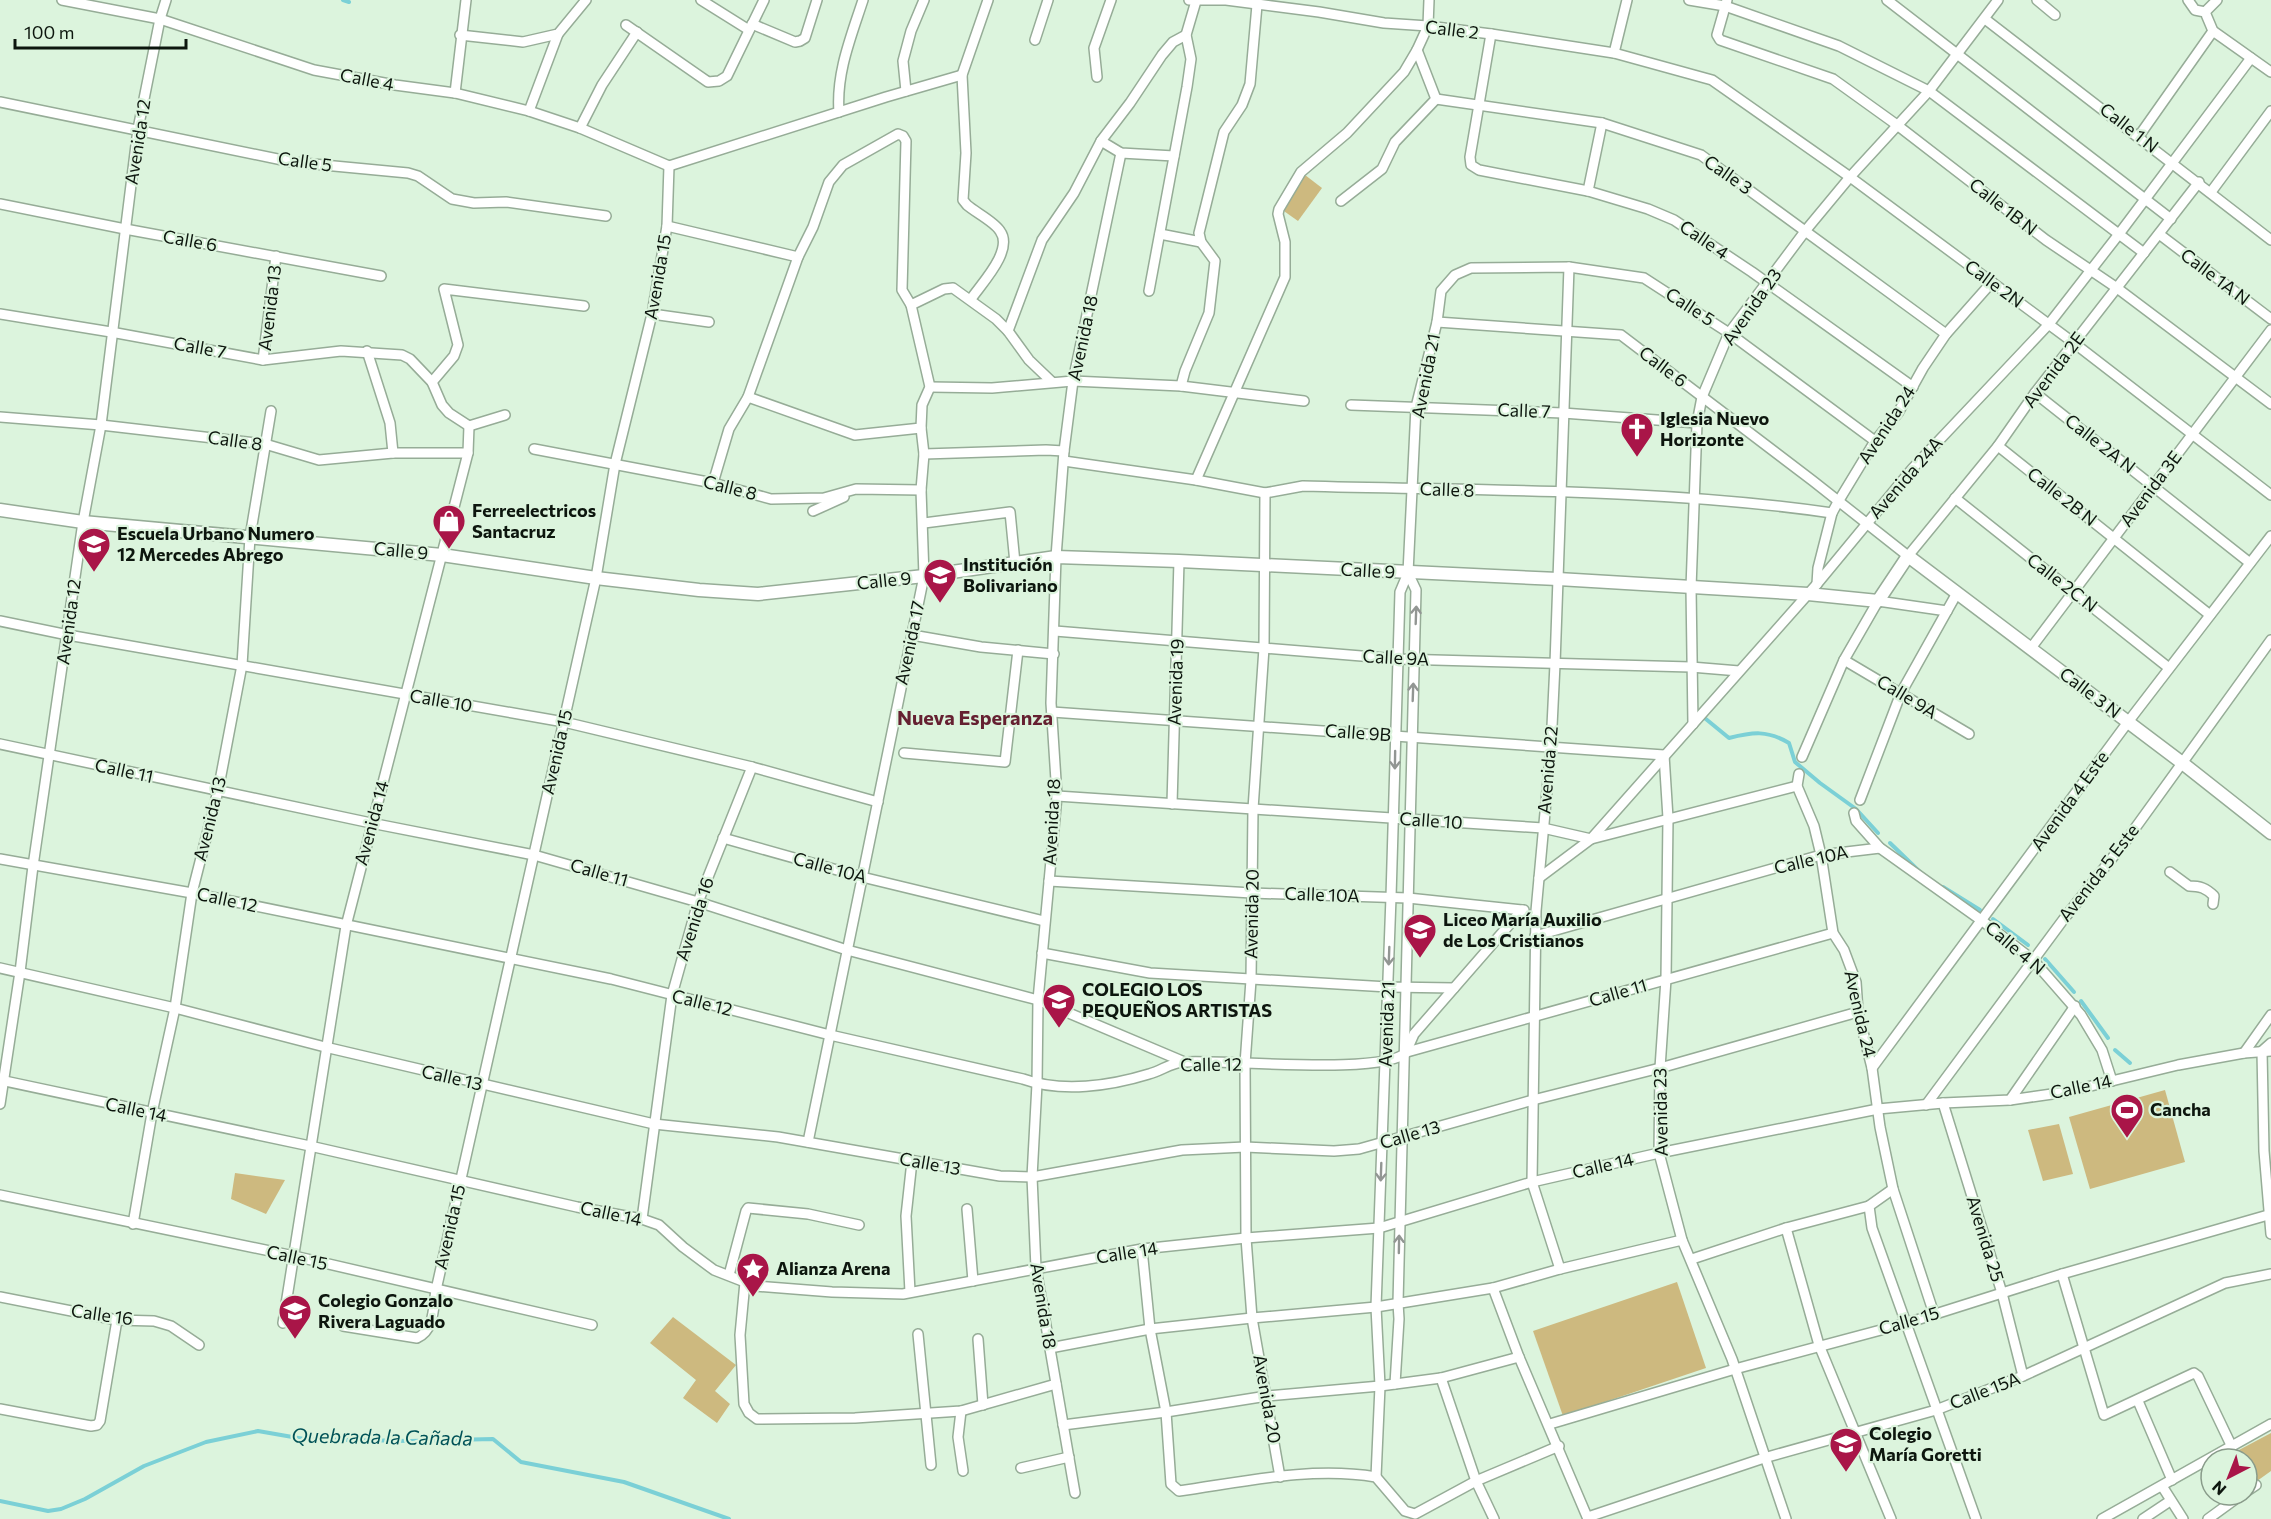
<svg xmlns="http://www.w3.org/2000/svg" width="2271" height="1519" viewBox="0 0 2271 1519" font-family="Commissioner,sans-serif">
<rect width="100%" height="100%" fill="#dcf4dd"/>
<g fill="#cdb97f">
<polygon points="1305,175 1322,188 1298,221 1281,209"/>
<polygon points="2165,1090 2185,1162 2090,1189 2069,1117"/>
<polygon points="2059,1124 2073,1174 2043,1181 2028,1130"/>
<polygon points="235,1173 285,1180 266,1214 231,1199"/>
<polygon points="1677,1282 1706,1368 1563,1416 1533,1331"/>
<polygon points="673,1317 736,1365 715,1391 730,1404 717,1423 683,1398 696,1380 650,1343"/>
<polygon points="2271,1433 2271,1471 2257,1481 2247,1464 2247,1459 2244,1459 2239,1450"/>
</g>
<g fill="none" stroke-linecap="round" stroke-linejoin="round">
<g stroke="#7bd0d6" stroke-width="4">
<polyline points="343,0 349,2"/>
<path d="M1701 715 1729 738C1753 732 1767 730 1789 743L1795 762 1820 783 1856 809 1878 833"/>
<polyline points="1890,843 1920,872"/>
<polyline points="1943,887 1980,910"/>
<polyline points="1993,919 2028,945"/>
<polyline points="2045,959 2074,992"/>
<polyline points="2081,1001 2108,1038"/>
<polyline points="2115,1050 2130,1063"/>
<polyline points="0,1501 48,1511 61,1509 85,1499 144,1466 206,1442 258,1431 304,1439 410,1441 493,1439 521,1462 624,1482 729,1519"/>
</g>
<g stroke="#96ac97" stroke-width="12">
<g id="minor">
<polyline points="62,0 160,19 314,70 395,85 455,93 529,111 580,128 669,166"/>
<polyline points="701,0 749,30"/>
<polyline points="1189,0 1226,0 1319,12 1384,23 1428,26 1491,34 1614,53 1712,80 1850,177 2074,343 2271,495"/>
<polyline points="1689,0 1725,6 1839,46 1929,91 2144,253"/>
<polyline points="1727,0 1717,35 1720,40 1833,79 1897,125 2046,240 2117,288 2271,404"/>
<polyline points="1887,0 2171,219"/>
<polyline points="2037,0 2055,15"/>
<polyline points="2188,0 2195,10 2205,12 2213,31 2271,72"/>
<polyline points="2205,12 2217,0"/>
<polyline points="1985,19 2271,240"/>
<polyline points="752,24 795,42 800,41 805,38 817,0"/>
<polyline points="626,25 708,82 719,81 727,76 764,0"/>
<polyline points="1491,34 1470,157 1471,165 1479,170 1588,191 1648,209 1674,220 1752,272 1913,387"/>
<polyline points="460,35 523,42 558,34 586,0"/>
<polyline points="1035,40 1048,0"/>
<polyline points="1417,50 1436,99"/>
<polyline points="1614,53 1627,0"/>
<polyline points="1097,77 1094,48 1111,0"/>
<polyline points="906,91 903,61 911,31 924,0"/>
<polyline points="455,93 466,0"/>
<polyline points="1436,99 1602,123 1701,155 1946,334"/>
<polyline points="0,102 292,162 408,173 418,176 452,199 474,203 506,202 606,216"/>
<polyline points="529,111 558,34"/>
<path d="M839 112C836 73 851 37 863 0"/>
<polyline points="580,128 602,85 637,32"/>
<polyline points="2139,136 2213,31"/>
<polyline points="1101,141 1121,153 1174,156"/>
<polyline points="669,166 886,97 962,75"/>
<polyline points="1588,191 1602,123"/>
<polyline points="2211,192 2271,111"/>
<polyline points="1341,201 1382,169 1395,142 1436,99"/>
<polyline points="0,204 125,229 381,276"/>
<polyline points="667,226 798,257"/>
<polyline points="1160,234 1201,242"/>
<polyline points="2159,234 2271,319"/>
<polyline points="1149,291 1187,87 1191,59 1186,35 1196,1"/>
<path d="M971 299C982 283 1014 250 1000 231 995 222 975 212 967 205L963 200 966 153 962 75 988 0"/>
<polyline points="911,305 944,289 953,288 996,319 1008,331 1029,360 1052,382"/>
<polyline points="0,314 111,332 263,360 341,351 402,355 410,359 432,382 442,405 449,413 469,426"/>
<polyline points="652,314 709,322"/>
<polyline points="1437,322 1621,335 1813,481 1908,556 1998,446 2035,393 2199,182"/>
<polyline points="1008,331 1042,240 1074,193 1101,141 1130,103 1162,55 1173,42 1186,35"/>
<polyline points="367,351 390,423 393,453"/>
<polyline points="263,360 276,256"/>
<polyline points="432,382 454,356 458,345 444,289 584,306"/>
<polyline points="1181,386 1185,371 1209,313 1215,261 1201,242 1199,233 1224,132 1242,105 1250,84 1257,5"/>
<polyline points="930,387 992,388 1073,381 1181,386 1304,401"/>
<polyline points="2035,393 2250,563"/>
<polyline points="748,397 855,435 921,428"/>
<polyline points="1351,405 1563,413 1697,423"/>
<polyline points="0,417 101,425 265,444 319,460 393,453 468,453"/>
<polyline points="469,426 505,415"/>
<polyline points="1998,446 2210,615"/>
<polyline points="534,449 713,483 771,499 824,498 856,489 921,490"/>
<polyline points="924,454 1046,450 1064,451"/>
<path d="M1064 461 1196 480 1265 493 1303 486C1477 491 1660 488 1832 513"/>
<polyline points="1196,480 1285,277 1285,242 1278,214 1279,209 1301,172 1347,133 1404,72 1417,50 1428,26 1429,0"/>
<polyline points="713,483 729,429 748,397 798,257 813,227 829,182 843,165 898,134 903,136 906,141 902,290 911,305 930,387 922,405 921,428 924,454 921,490 924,576 808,1142"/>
<polyline points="1265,493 1264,648 1253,809 1251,980 1245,1064 1246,1238 1252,1318 1280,1477"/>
<polyline points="1955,498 2169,668"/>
<polyline points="813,511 844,497"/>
<polyline points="924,523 1010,512 1015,563"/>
<polyline points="1817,584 1818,568 1832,513 1838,502 1875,441 1898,413 1923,368 1946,334 1992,282"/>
<polyline points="0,621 68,635 564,722 752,767 878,802"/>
<polyline points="1055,631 1398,659 1691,667 1739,671"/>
<polyline points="912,635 981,647 1054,654"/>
<polyline points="2031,648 2271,330"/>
<polyline points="1844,660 1969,734"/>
<polyline points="1052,712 1664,755 1668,818 1666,979 1660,1068 1659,1153 1682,1240 1732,1359 1786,1519"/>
<polyline points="1693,724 1691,588 1697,423 1702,397 1729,333 1806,230 1850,177 1929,91 1998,0"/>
<polyline points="0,744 371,823 534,855 698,902 847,950 1038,1000 1182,1061"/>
<polyline points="904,753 1005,762 1018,650"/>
<polyline points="1802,757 1844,660 1878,601 1947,611"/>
<polyline points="1799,774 1797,786 1814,826 1821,855 1833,933 1844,950 1856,982 1858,1012 1872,1068 1880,1127 1893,1189 1934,1314"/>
<polyline points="1057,796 1543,828 1591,839 1797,786"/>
<polyline points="1860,800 1901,693 1957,593"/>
<polyline points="1172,804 1179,561"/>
<polyline points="1854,813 1856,821 1880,848 1981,920 2033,960 2081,1015 2102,1050 2112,1081"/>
<polyline points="723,838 862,877 1044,921"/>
<path d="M0 859 192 893 611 979 830 1035 1023 1079C1062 1093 1110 1086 1149 1074 1161 1071 1172 1062 1184 1062 1224 1059 1383 1076 1407 1052L1833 933"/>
<path d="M2170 872 2189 886C2200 886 2206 888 2214 896L2213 904"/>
<polyline points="1539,878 1591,839 1817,584 1912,469 2049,324 2119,234 2251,58"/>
<polyline points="1049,881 1252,893 1408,898 1522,910"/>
<polyline points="1535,936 1821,855 1880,848"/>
<polyline points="1042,953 1150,973 1388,987 1454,988"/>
<polyline points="0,968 175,1008 325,1047 654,1124 778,1137 1000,1176 1032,1177 1182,1150 1245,1147 1334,1151 1359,1149 1533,1100 1660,1068 1858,1012"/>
<polyline points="2271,1043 2262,1051 2264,1151 2271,1234"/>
<polyline points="1407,1050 1414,1034 1522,910 1524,910"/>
<polyline points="2244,1053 2271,1015"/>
<polyline points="1872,1068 2128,722 2271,536"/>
<polyline points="0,1080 310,1146 577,1207 642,1219 659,1225 683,1247 714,1270 755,1286 832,1292 903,1294 1142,1249 1246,1238 1379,1228 1532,1182 1659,1153 1878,1109 1943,1103 2010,1100 2066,1092 2178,1065 2244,1053 2271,1051"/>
<polyline points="2010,1100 2075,1006"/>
<polyline points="1943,1103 2002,1293 2023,1376"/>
<polyline points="0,1104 20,972 33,866 83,522 101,425 138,129 160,19 166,0"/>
<polyline points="1926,1105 2063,920 2128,838 2271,640"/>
<polyline points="1893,1189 1869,1206 1872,1228 1976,1519"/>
<polyline points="0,1195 294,1256 592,1325"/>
<polyline points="967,1209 973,1281"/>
<polyline points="642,1219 672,995 698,902 752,767"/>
<polyline points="133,1224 152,1113 175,1008 192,893 218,791 242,665 250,537 271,411"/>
<polyline points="1786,1228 1819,1345 1891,1519"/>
<path d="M1142 1249 1150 1329 1166 1412 1171 1484 1179 1491C1243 1482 1311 1466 1376 1477L1405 1511 1415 1514 1476 1481 1559 1446"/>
<polyline points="1692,1259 1786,1228 1869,1206"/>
<polyline points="1560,1269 1532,1182 1536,911 1551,747 1555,664 1569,267"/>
<polyline points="2062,1274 2104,1415 2194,1373 2198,1376 2231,1445"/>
<polyline points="729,1275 746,1211 748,1208 808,1214 859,1225"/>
<polyline points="745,1282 740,1335 744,1404 749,1413 757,1419 855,1418 961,1411 1056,1384"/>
<polyline points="1493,1288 1519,1357 1588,1519"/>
<polyline points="910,1292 906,1216 912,1161"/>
<polyline points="0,1297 117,1320 154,1321 171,1326 199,1345"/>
<polyline points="283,1323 346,926 468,453 469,426"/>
<path d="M343 1326 417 1338C435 1330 433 1307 436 1290L596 578 615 464 652 314 667 226 669 166"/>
<polyline points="918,1334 931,1465"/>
<polyline points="978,1339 983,1405"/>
<polyline points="1050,1348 1150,1329 1252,1318 1376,1307 1493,1288 1560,1269 1682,1240"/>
<polyline points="1441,1378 1476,1481 1494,1519"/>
<polyline points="1395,1384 1399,1319 1398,1303 1416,590 1408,573"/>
<polyline points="2138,1401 2172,1480"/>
<polyline points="0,1409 91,1426 97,1425 100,1421 117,1320"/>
<polyline points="961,1411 958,1437 963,1471"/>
<polyline points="1550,1424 1735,1369 1907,1323 2062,1274 2268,1215"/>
<polyline points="1063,1425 1166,1412 1267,1396 1380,1386 1441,1378 1519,1357"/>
<polyline points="1021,1468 1069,1457"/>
<polyline points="1376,1477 1380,1386 1376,1307 1391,897 1400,592 1408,573 1416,407 1437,322 1441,291 1455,275 1471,268 1569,267 1644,278 1729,333 1875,441"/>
<polyline points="2162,1486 2183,1519"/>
<polyline points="2247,1491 2256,1485"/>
<polyline points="1075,1493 1036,1268 1032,1177 1037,1084 1038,1000 1057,796 1051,703 1056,557 1064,451 1073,381 1121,153"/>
<polyline points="1588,1517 1764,1458 1936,1410 2023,1376 2225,1283 2271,1274"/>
<polyline points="2102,1519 2271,1424"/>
<polyline points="2143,1519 2170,1501"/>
<polyline points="2208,1519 2241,1495"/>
</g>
</g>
<g stroke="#96ac97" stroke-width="15">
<polyline id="tertiary" points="0,510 83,522 442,555 596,578 699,590 758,594 924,576 1056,557 1179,561 1558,579 1808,594 1878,601 1908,556 2181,762 2271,833"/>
</g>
<use href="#minor" stroke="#fff" stroke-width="9"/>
<use href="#tertiary" stroke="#fff" stroke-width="12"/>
</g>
<defs><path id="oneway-shaft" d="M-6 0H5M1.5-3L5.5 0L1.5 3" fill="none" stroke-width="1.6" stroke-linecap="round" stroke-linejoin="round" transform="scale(1.5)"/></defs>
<g stroke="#929693">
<use href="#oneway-shaft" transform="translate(1416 615) rotate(-88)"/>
<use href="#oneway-shaft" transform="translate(1413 692) rotate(-88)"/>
<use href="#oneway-shaft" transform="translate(1395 760) rotate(91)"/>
<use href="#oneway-shaft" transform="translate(1389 956) rotate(92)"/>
<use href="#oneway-shaft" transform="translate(1381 1172) rotate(92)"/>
<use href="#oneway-shaft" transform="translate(1399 1244) rotate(-89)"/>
</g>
<defs>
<g id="church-pin" transform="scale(1.725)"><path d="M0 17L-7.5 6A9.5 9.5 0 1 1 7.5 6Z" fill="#a91548" stroke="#dcf4dd"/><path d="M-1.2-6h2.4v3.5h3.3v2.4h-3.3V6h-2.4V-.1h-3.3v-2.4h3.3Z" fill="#fff"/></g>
<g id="shop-pin" transform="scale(1.725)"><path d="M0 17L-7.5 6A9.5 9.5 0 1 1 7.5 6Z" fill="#a91548" stroke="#dcf4dd"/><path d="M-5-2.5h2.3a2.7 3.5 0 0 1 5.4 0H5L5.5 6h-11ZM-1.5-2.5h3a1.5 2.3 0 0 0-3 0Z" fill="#fff"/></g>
<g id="school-pin" transform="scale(1.725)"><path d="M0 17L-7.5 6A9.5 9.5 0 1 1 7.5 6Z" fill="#a91548" stroke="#dcf4dd"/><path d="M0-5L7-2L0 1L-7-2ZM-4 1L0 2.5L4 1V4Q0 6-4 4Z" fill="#fff"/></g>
<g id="stadium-pin" transform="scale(1.725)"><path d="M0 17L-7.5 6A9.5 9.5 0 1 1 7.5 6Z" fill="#a91548" stroke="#dcf4dd"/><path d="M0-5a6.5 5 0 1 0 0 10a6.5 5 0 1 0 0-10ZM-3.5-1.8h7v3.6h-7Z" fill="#fff"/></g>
<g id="sight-pin" transform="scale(1.725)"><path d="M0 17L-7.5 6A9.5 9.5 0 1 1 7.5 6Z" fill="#a91548" stroke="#dcf4dd"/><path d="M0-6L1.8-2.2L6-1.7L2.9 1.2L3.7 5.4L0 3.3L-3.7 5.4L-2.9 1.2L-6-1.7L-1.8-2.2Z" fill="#fff"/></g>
</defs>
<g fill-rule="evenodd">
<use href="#church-pin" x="1637" y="429"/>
<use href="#shop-pin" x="449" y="521"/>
<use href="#school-pin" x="94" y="544"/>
<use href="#school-pin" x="940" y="575"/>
<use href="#school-pin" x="1420" y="930"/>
<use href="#school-pin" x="1059" y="1000"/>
<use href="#stadium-pin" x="2127" y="1110"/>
<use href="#sight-pin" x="753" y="1269"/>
<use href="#school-pin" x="295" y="1311"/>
<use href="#school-pin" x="1846" y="1444"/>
</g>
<g text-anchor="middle" stroke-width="4.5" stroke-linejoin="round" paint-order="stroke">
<g font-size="18" fill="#0d160e" stroke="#dcf4dd">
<text transform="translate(1452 30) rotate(7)" y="6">Calle 2</text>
<text transform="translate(367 80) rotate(11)" y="6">Calle 4</text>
<text transform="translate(2129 128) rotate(38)" y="6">Calle 1 N</text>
<text transform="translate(138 142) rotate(-81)" y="6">Avenida 12</text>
<text transform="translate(305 162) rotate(8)" y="6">Calle 5</text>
<text transform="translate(1728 175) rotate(35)" y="6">Calle 3</text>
<text transform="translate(2003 207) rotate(38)" y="6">Calle 1B N</text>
<text transform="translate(1704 240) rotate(34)" y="6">Calle 4</text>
<text transform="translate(190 241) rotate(10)" y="6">Calle 6</text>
<text transform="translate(658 277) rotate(-80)" y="6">Avenida 15</text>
<text transform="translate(2215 277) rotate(37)" y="6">Calle 1A N</text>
<text transform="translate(1994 284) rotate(36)" y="6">Calle 2N</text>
<text transform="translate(1690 307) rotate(33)" y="6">Calle 5</text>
<text transform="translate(1752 307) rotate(-55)" y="6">Avenida 23</text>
<text transform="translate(270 308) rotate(-83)" y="6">Avenida 13</text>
<text transform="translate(1083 338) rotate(-78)" y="6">Avenida 18</text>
<text transform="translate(200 348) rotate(10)" y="6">Calle 7</text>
<text transform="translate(1663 367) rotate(37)" y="6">Calle 6</text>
<text transform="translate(2054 370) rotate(-53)" y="6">Avenida 2E</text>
<text transform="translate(1426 376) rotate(-79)" y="6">Avenida 21</text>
<text transform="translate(1524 411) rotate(2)" y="6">Calle 7</text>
<text transform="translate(1887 425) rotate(-57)" y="6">Avenida 24</text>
<text transform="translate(235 441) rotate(8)" y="6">Calle 8</text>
<text transform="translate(2100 444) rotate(38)" y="6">Calle 2A N</text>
<text transform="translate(1906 478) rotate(-49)" y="6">Avenida 24A</text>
<text transform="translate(730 488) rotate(14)" y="6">Calle 8</text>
<text transform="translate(2151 489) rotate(-53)" y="6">Avenida 3E</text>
<text transform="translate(1447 490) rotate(2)" y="6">Calle 8</text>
<text transform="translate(2062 497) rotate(38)" y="6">Calle 2B N</text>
<text transform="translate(401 551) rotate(5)" y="6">Calle 9</text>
<text transform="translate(1368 571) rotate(3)" y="6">Calle 9</text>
<text transform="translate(884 581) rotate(-6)" y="6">Calle 9</text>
<text transform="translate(2062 583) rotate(38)" y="6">Calle 2C N</text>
<text transform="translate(69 622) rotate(-82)" y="6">Avenida 12</text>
<text transform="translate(910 643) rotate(-78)" y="6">Avenida 17</text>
<text transform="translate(1396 658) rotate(3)" y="6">Calle 9A</text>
<text transform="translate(1176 682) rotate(-88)" y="6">Avenida 19</text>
<text transform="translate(2090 693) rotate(37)" y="6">Calle 3 N</text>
<text transform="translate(1907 697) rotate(31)" y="6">Calle 9A</text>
<text transform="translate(441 701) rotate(10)" y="6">Calle 10</text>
<text transform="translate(1358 733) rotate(4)" y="6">Calle 9B</text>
<text transform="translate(557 752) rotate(-77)" y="6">Avenida 15</text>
<text transform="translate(1548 770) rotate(-85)" y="6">Avenida 22</text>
<text transform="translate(124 771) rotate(12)" y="6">Calle 11</text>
<text transform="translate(2070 801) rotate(-54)" y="6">Avenida 4 Este</text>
<text transform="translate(210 819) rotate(-76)" y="6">Avenida 13</text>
<text transform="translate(1431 821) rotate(4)" y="6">Calle 10</text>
<text transform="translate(1052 822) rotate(-87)" y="6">Avenida 18</text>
<text transform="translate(372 823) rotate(-75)" y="6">Avenida 14</text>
<text transform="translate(1811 860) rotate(-13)" y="6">Calle 10A</text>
<text transform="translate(830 868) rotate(15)" y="6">Calle 10A</text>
<text transform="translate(599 873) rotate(16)" y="6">Calle 11</text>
<text transform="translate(2099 873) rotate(-52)" y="6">Avenida 5 Este</text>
<text transform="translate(1322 895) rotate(2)" y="6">Calle 10A</text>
<text transform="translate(227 900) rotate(12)" y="6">Calle 12</text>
<text transform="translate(1252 914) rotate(-89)" y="6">Avenida 20</text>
<text transform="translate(695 919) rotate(-72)" y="6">Avenida 16</text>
<text transform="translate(2015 948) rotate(40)" y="6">Calle 4 N</text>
<text transform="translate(1618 993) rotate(-16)" y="6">Calle 11</text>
<text transform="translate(702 1003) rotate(14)" y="6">Calle 12</text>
<text transform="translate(1860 1014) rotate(77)" y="6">Avenida 24</text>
<text transform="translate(1387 1024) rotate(-88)" y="6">Avenida 21</text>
<text transform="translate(1211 1065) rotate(-1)" y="6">Calle 12</text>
<text transform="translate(452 1078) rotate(13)" y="6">Calle 13</text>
<text transform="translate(2081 1087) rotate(-12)" y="6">Calle 14</text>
<text transform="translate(136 1110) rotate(12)" y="6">Calle 14</text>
<text transform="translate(1661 1112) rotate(-91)" y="6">Avenida 23</text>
<text transform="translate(1410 1135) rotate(-16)" y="6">Calle 13</text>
<text transform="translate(930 1164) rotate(10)" y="6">Calle 13</text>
<text transform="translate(1603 1166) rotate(-13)" y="6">Calle 14</text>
<text transform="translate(611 1214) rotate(12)" y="6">Calle 14</text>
<text transform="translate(450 1227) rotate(-77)" y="6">Avenida 15</text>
<text transform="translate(1985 1239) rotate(73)" y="6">Avenida 25</text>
<text transform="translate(1127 1253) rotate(-9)" y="6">Calle 14</text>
<text transform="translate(297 1258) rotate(12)" y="6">Calle 15</text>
<text transform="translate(1043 1306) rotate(81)" y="6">Avenida 18</text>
<text transform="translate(102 1315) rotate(8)" y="6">Calle 16</text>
<text transform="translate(1909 1321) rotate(-16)" y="6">Calle 15</text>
<text transform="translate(1985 1391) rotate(-21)" y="6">Calle 15A</text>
<text transform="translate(1267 1399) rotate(80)" y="6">Avenida 20</text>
</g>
<g font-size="18" font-weight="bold" fill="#0d160e" stroke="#dcf4dd" text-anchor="start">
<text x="1660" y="425">Iglesia Nuevo<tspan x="1660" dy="21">Horizonte</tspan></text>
<text x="472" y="517">Ferreelectricos<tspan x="472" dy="21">Santacruz</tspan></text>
<text x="117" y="540">Escuela Urbano Numero<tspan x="117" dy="21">12 Mercedes Abrego</tspan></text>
<text x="963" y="571">Institución<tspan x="963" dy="21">Bolivariano</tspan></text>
<text x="1443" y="926">Liceo María Auxilio<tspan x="1443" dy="21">de Los Cristianos</tspan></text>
<text x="1082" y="996">COLEGIO LOS<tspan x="1082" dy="21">PEQUEÑOS ARTISTAS</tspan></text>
<text x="2150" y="1116">Cancha</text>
<text x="776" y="1275">Alianza Arena</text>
<text x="318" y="1307">Colegio Gonzalo<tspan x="318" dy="21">Rivera Laguado</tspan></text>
<text x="1869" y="1440">Colegio<tspan x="1869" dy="21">María Goretti</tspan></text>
</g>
<g font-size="20" font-weight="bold" fill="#652031" stroke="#dcf4dd">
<text x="975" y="725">Nueva Esperanza</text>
</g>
<g font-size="20" font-style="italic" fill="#005257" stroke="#dcf4dd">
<text transform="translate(382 1437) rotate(1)" y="7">Quebrada la Cañada</text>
</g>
</g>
<g transform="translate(2229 1477) rotate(222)"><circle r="28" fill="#dcf4dd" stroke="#899b8a" stroke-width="1.5"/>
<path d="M0-4.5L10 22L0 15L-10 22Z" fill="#a91548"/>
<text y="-9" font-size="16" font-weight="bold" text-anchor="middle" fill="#0d160e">N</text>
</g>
<path d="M15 39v9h171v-9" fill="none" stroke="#0d160e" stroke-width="3"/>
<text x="24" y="39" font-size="18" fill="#0d160e" stroke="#dcf4dd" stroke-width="4.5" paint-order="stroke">100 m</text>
</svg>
